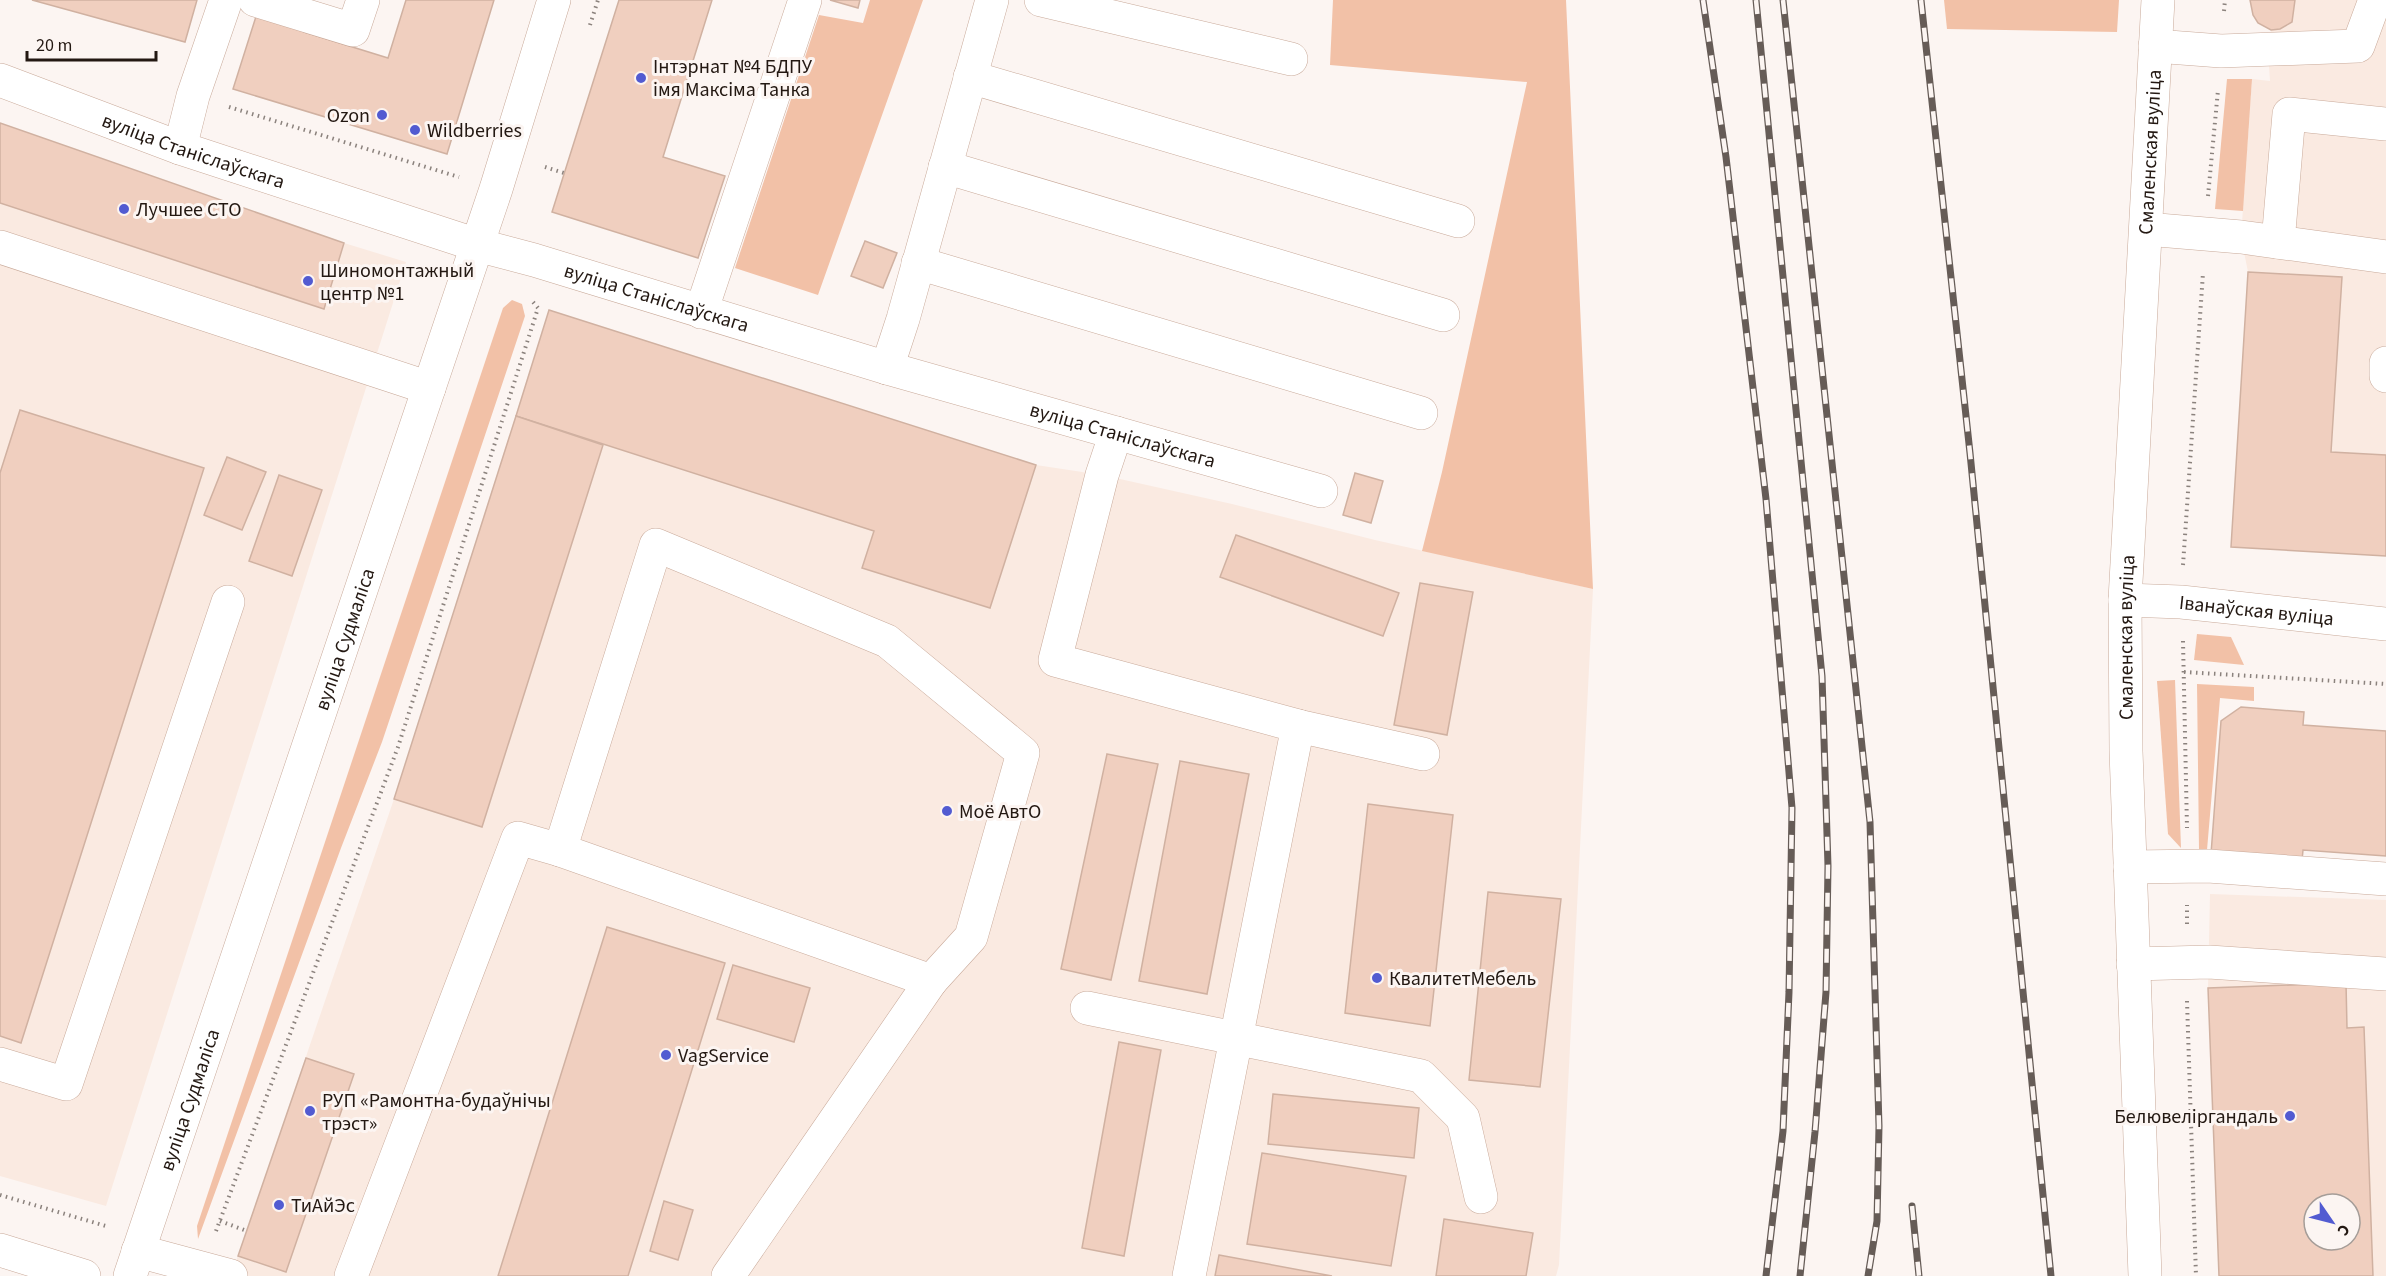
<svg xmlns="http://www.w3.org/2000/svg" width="2386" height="1276" viewBox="0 0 2386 1276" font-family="'Source Sans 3',sans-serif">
<rect width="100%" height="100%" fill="#fcf5f2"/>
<g fill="#faeae1" fill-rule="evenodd">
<polygon points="2250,0 2386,0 2386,556 2231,547 2248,272 2241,237 2252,79 2270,81 2268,49 2271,30 2258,23 2253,15"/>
<polygon points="0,123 344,243 406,262 106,1206 0,1176"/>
<polygon points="549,310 1036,465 1102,475 1232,504 1375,540 1593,589 1559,1265 1556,1276 231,1276 394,799"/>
<path d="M2210 894 2386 900V1276H2219L2208 988ZM2314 1204H2350V1240H2314Z"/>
</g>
<g fill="#f2c1a7">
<polygon points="870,0 923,0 818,295 735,268 819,15 863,23"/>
<polygon points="1333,0 1566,0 1593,589 1422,551 1442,472 1527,82 1330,65"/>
<polygon points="1944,0 2119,0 2117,32 1947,29"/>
<polygon points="2227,79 2252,79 2243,211 2215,209"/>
<polygon points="512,300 522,304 525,316 382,742 341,848 198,1239 197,1226 503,308"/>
<polygon points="2197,634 2231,637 2244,665 2194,660"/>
<polygon points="2175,680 2181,848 2168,834 2157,681"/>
<polygon points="2197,684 2254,687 2254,701 2220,698 2207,850 2199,849"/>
</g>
<g fill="#f0cfbf" stroke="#d0b1a1" stroke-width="1.5" fill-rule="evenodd">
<polygon points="32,0 197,0 185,42"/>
<polygon points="406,0 494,0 447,154 233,89 260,4 308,19 304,32 388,58"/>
<polygon points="619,0 712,0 663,157 725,176 698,258 552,212"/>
<polygon points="830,0 860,0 858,8"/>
<polygon points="2250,0 2295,0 2292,22 2280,29 2271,30 2258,23 2253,15"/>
<polygon points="0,123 344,243 324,309 0,203"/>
<polygon points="865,241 897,253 883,288 851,276"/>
<polygon points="2248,272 2342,277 2331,452 2386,455 2386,556 2231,547"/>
<polygon points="549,310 1036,465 990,608 862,568 874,531 516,416"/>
<polygon points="20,410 204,468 21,1043 0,1036 0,473"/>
<polygon points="516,416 603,445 482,827 394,799"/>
<polygon points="227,457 266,472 242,530 204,515"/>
<polygon points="1355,473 1383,481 1371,523 1343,515"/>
<polygon points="279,475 322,490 292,576 249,561"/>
<polygon points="1236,535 1399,593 1383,636 1220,577"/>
<polygon points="1420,583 1473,592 1447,735 1394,725"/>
<polygon points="2241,707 2304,712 2303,725 2386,731 2386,856 2303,850 2302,861 2211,854 2221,721"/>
<polygon points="1107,754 1158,764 1111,980 1061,969"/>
<polygon points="1180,761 1249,774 1207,994 1139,981"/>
<polygon points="1368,804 1453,815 1430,1026 1345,1013"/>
<polygon points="1488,892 1561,899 1540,1087 1469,1080"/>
<polygon points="607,927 725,963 628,1276 498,1276"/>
<polygon points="733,965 810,988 794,1042 717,1019"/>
<path d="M2346 983 2347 1028 2364 1027 2373 1276H2219L2208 988ZM2314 1204H2350V1240H2314Z"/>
<polygon points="1119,1042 1161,1050 1124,1256 1082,1248"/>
<polygon points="306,1058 354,1074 286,1272 238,1256"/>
<polygon points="1273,1094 1419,1108 1414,1158 1268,1144"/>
<polygon points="1262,1153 1406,1176 1391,1266 1247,1244"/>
<polygon points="664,1201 693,1210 678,1260 650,1251"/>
<polygon points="1444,1219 1533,1233 1526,1276 1436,1276"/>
<polygon points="1219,1255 1332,1276 1215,1276"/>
</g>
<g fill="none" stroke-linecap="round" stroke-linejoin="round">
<g stroke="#c9aa9a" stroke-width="34">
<g id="minor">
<polyline points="255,0 353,30 363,0"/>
<polyline points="1041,0 1291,59"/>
<polyline points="2155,46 2221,51 2358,46 2375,0"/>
<polyline points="970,77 1458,221"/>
<path id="s1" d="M0 80 180 148 477 245 534 260 887 368 1321 491"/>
<polyline points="180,148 193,96 226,0"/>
<polyline points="945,167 1443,315"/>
<polyline points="2146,229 2241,237 2386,257"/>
<polyline points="2278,242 2289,114 2386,124"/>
<polyline points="0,247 429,388"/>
<polyline points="918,263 1421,413"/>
<polyline points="701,312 805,0"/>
<polyline points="2386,363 2386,376"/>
<polyline points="887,368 903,319 992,0"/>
<polyline points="1116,433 1102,475 1055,660 1298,726 1189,1276"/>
<path id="s2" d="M2125 600 2181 602 2386 624"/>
<polyline points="1298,726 1423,754"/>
<polyline points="560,850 656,545 887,641 1023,753 971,937 931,981"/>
<polyline points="2130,867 2208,866 2386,879"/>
<polyline points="2133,964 2209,962 2386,974"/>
<polyline points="1087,1008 1421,1076 1463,1118 1481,1197"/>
<polyline points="0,1064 66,1084 228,602"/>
<polyline points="0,1250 84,1276"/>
<polyline points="138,1251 231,1276"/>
<path id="s3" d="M130 1276 496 189 554 0"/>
<polyline points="351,1276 518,838 560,850 931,981 728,1276"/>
</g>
</g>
<g stroke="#c9aa9a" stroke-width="34">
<g id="major">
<path id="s4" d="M2145 1276 2126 751 2125 600 2158 0"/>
</g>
</g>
<g stroke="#8b827d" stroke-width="4" stroke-dasharray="1.5 4.5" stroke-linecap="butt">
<polyline points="2224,11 2225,0"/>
<polyline points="590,25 598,0"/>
<polyline points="229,107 459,177"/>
<polyline points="545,167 564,173"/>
<polyline points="2208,196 2218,90"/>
<polyline points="2183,565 2203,273"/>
<polyline points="2183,641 2187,828"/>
<polyline points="2184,672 2386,684"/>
<polyline points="2187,924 2187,905"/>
<polyline points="2187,1001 2196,1276"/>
<polyline points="0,1195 106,1226"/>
<polyline points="220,1221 247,1231"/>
<polyline points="216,1231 398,747 538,308 533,302"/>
</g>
<use href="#minor" stroke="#fff" stroke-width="33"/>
<use href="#major" stroke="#fff" stroke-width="33"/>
<g stroke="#665c57" stroke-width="7">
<g id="rail">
<polyline points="1703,0 1726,157 1766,499 1792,808 1789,992 1783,1131 1766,1276"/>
<polyline points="1756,0 1822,676 1828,866 1826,992 1815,1132 1800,1276"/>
<polyline points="1783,0 1870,822 1879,1126 1877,1221 1868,1276"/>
<polyline points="1921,0 1970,453 2051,1276"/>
<polyline points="1912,1206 1919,1276"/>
</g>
</g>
<use href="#rail" stroke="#fcf5f2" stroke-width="4.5" stroke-dasharray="14" stroke-linecap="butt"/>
</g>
<g fill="#525bd1" stroke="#fcf5f2" stroke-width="2">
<circle cx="641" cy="78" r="6"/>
<circle cx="382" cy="115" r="6"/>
<circle cx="415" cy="130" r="6"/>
<circle cx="124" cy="209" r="6"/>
<circle cx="308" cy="281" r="6"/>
<circle cx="947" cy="811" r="6"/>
<circle cx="1377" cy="978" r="6"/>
<circle cx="666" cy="1055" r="6"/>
<circle cx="310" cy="1111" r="6"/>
<circle cx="2290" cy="1116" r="6"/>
<circle cx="279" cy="1205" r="6"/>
</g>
<g text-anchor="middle" stroke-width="6" stroke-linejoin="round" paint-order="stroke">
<g font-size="20" fill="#231812" stroke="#fcf5f2" text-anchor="start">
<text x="653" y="73">Інтэрнат №4 БДПУ<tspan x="653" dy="23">імя Максіма Танка</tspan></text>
<text x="370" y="122" text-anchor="end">Ozon</text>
<text x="427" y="137">Wildberries</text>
<text x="136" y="216">Лучшее СТО</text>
<text x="320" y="277">Шиномонтажный<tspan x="320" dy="23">центр №1</tspan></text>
<text x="959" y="818">Моё АвтО</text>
<text x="1389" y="985">КвалитетМебель</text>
<text x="678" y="1062">VagService</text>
<text x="322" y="1107">РУП «Рамонтна-будаўнічы<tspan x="322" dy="23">трэст»</tspan></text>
<text x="2278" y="1123" text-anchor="end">Белювеліргандаль</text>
<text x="291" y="1212">ТиАйЭс</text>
</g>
<g font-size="20" fill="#231812" stroke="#fcf5f2">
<text dy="7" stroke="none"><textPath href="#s1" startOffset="206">вуліца Станіслаўскага</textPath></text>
<text dy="7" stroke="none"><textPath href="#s4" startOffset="1125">Смаленская вуліца</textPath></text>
<text dy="7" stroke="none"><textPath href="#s1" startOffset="692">вуліца Станіслаўскага</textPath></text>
<text dy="7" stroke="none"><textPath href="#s1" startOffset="1178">вуліца Станіслаўскага</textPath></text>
<text dy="7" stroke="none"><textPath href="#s2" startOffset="132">Іванаўская вуліца</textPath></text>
<text dy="7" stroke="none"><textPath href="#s4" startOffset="639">Смаленская вуліца</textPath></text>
<text dy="7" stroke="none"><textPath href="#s3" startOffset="672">вуліца Судмаліса</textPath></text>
<text dy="7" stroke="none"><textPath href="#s3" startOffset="186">вуліца Судмаліса</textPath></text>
</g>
</g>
<g transform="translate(2332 1222) rotate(125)"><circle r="28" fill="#fcf5f2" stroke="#a59d98" stroke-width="1.5"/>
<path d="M0-4.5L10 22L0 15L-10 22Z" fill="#525bd1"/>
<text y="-9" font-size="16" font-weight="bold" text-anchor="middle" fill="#231812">С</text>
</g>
<path d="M27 51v9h129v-9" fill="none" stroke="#231812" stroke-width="3"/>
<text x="36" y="51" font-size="18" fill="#231812" stroke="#fcf5f2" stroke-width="4.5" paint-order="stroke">20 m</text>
</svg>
